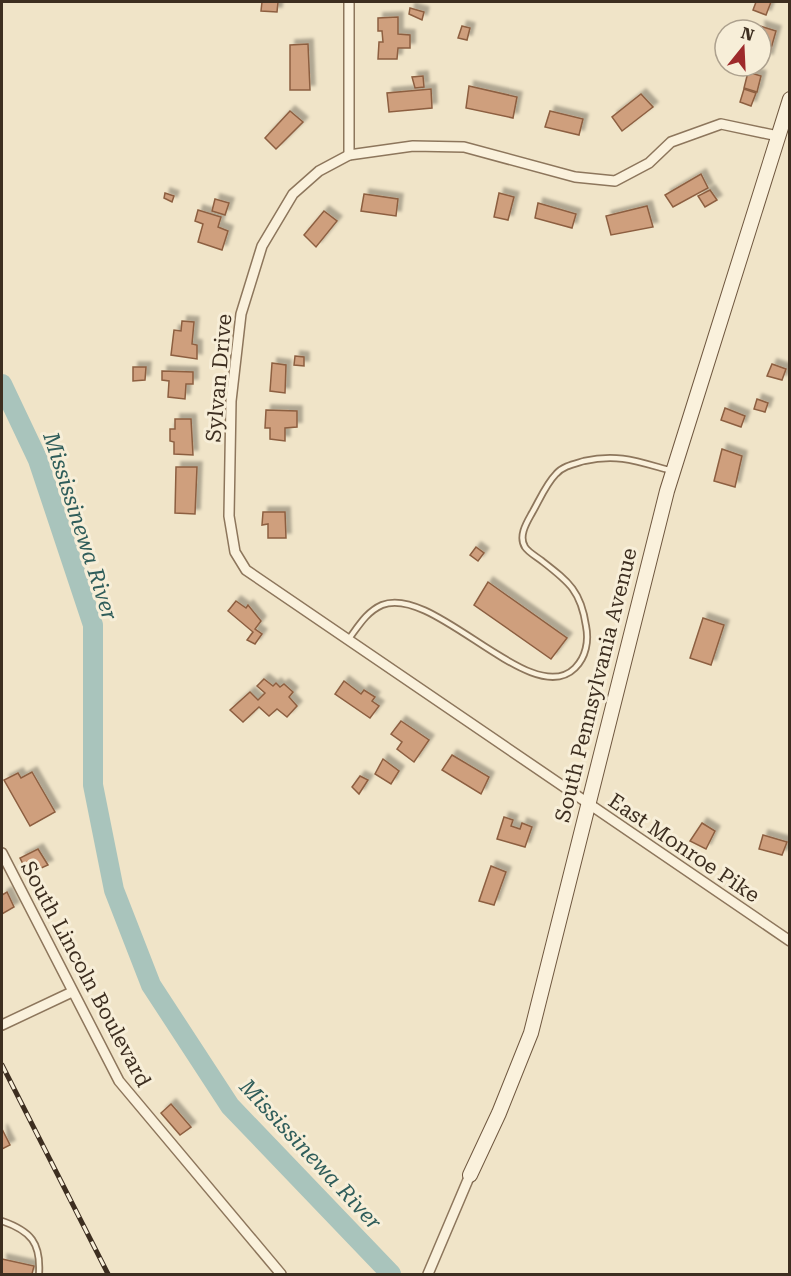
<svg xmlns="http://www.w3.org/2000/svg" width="791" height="1276" viewBox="0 0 791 1276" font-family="'Roboto Serif',serif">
<defs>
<filter id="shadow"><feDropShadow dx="5" dy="-5" stdDeviation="1.5" flood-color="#0004"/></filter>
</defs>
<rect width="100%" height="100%" fill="#f0e4c8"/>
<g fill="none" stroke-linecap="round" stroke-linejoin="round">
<polyline stroke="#a9c4bc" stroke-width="20" points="2,384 38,460 93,625 93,785 114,890 151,985 230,1106 391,1274"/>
</g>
<g fill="#cf9f7d" stroke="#8d5f41" stroke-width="1.5" filter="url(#shadow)">
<polygon points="262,2 278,2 277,12 261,11"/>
<polygon points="756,2 771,2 766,15 753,10"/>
<polygon points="410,8 424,12 422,20 409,14"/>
<polygon points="398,17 398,34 410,35 410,48 398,48 397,59 378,59 379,42 383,42 382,31 378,31 378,18"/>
<polygon points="462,26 470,28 467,40 458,38"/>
<polygon points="760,26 776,31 768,59 761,57"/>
<polygon points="308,44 310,90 290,90 290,45"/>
<polygon points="748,72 761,76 757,92 744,88"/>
<polygon points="423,76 424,87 415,88 412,77"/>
<polygon points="469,86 517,97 513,118 466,108"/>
<polygon points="431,89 432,108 389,112 387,93"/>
<polygon points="744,89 756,93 751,106 740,102"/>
<polygon points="641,94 653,107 622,131 612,117"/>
<polygon points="290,111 303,122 276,149 265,138"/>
<polygon points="550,111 583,119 579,135 545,127"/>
<polygon points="701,174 708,188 673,207 665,195"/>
<polygon points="710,190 717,200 705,207 698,196"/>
<polygon points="165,193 174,196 172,202 164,198"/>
<polygon points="499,193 514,197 508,220 494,217"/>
<polygon points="364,194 398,199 396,216 361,211"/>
<polygon points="215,199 229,203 225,215 212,211"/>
<polygon points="538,203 576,214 572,228 535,218"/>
<polygon points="647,206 653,227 611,235 606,216"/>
<polygon points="198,210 221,217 218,227 228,231 222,250 198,242 203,224 195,221"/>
<polygon points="324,211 337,221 316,247 304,235"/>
<polygon points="182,321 194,322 192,344 197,345 197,359 171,355 174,330 181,331"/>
<polygon points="295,356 304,357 304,366 294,365"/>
<polygon points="272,363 286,365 285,393 270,391"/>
<polygon points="772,364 786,369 782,380 767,376"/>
<polygon points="133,367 146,367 145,380 133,381"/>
<polygon points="162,371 193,372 193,384 186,384 185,399 168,397 169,381 162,380"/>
<polygon points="757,399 768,403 765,412 754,409"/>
<polygon points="725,408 745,416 741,427 721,420"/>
<polygon points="266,410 297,411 297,427 285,428 285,441 270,439 270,428 265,428"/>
<polygon points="175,419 191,419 193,455 174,454 174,442 170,441 170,429 175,429"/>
<polygon points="722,449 742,456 735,487 714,481"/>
<polygon points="176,467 197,467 195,514 175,513"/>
<polygon points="263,512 285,512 286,538 268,538 268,524 262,525"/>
<polygon points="476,547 484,553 478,561 470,555"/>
<polygon points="488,582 567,638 551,659 474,605"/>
<polygon points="236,601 246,608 248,605 261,621 255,629 262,634 255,644 247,640 253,632 228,611"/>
<polygon points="703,618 724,625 711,665 690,658"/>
<polygon points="264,679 273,686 276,683 280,687 284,684 293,692 289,697 297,706 287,717 277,709 269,716 259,707 243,722 230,710 250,692 258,700 265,693 257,686"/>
<polygon points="344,681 361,694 364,690 375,697 372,701 379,706 370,718 335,694"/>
<polygon points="401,721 429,740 414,762 397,749 402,742 391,734"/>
<polygon points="452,755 489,777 481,794 442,770"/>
<polygon points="383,759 399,771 391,784 375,774"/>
<polygon points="32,772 55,812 30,826 4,780 18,773 21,778"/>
<polygon points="360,776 368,780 359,794 352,787"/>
<polygon points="504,817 513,820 511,826 520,829 522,823 532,827 525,847 497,839"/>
<polygon points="702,823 715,831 706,849 690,841"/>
<polygon points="763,835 787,842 782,855 759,849"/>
<polygon points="38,849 48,865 28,874 20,858"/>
<polygon points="491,866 506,872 494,905 479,901"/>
<polygon points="7,892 14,907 2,914 2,895"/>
<polygon points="171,1104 191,1127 180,1135 161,1113"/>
<polygon points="2,1129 10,1145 2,1149"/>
<polygon points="2,1259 34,1266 32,1274 2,1274"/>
</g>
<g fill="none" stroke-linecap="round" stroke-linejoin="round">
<g stroke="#8d765c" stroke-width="8">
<g id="lane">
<path d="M348 640C358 627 366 612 382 605 434 584 532 711 575 668 586 657 589 641 586 626 581 591 569 582 542 561 537 557 528 552 525 547 518 536 527 522 532 513 539 501 546 484 556 474 563 466 574 464 584 461 619 453 639 462 672 471"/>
<path d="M2 1221C31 1231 41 1243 39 1274"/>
</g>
</g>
<g stroke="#8d765c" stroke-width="12">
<g id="street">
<polyline points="349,2 349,155"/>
<polyline points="778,136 721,124 671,142 649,163 615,181 575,177 464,147 413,146 349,155 319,171 293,194 262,246 241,314 231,401 229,516 235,552 246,570 790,941"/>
<polyline points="2,853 119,1081 281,1274"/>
<polyline points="2,1025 72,992"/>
<polyline points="428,1274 470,1175"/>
</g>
</g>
<g stroke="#6f573f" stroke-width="16">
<polyline id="secondary" points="470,1175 499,1113 531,1033 667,491 790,99"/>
</g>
<use href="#lane" stroke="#faf1dc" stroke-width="4.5"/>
<use href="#street" stroke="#faf1dc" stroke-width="9"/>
<use href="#secondary" stroke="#faf1dc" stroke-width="14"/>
<g stroke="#3d2e20" stroke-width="5">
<polyline id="rail" points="2,1065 108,1274"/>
</g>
<use href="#rail" stroke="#f7eed8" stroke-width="3" stroke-dasharray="9" stroke-linecap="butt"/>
</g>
<g text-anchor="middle" stroke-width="6" stroke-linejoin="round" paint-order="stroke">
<g font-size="21" fill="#3d2e20" stroke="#f7eed8">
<text transform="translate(219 378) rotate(-85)" y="7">Sylvan Drive</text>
<text transform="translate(596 685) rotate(-76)" y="7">South Pennsylvania Avenue</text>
<text transform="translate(684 848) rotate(34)" y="7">East Monroe Pike</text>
<text transform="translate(86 974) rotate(62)" y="7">South Lincoln Boulevard</text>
</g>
<g font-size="22" font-style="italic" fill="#2f5d5a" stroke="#f7eed8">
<text transform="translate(81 526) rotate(72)" y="8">Mississinewa River</text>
<text transform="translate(311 1154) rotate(47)" y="8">Mississinewa River</text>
</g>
</g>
<rect width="791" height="1276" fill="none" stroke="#3d2e20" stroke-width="6"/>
<g transform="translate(743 48) rotate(18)"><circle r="28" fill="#f7eed8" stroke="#ada18e" stroke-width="1.5"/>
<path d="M0-4.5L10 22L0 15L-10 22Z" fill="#9e2a2b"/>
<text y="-9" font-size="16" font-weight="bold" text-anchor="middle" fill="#3d2e20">N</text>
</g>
</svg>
